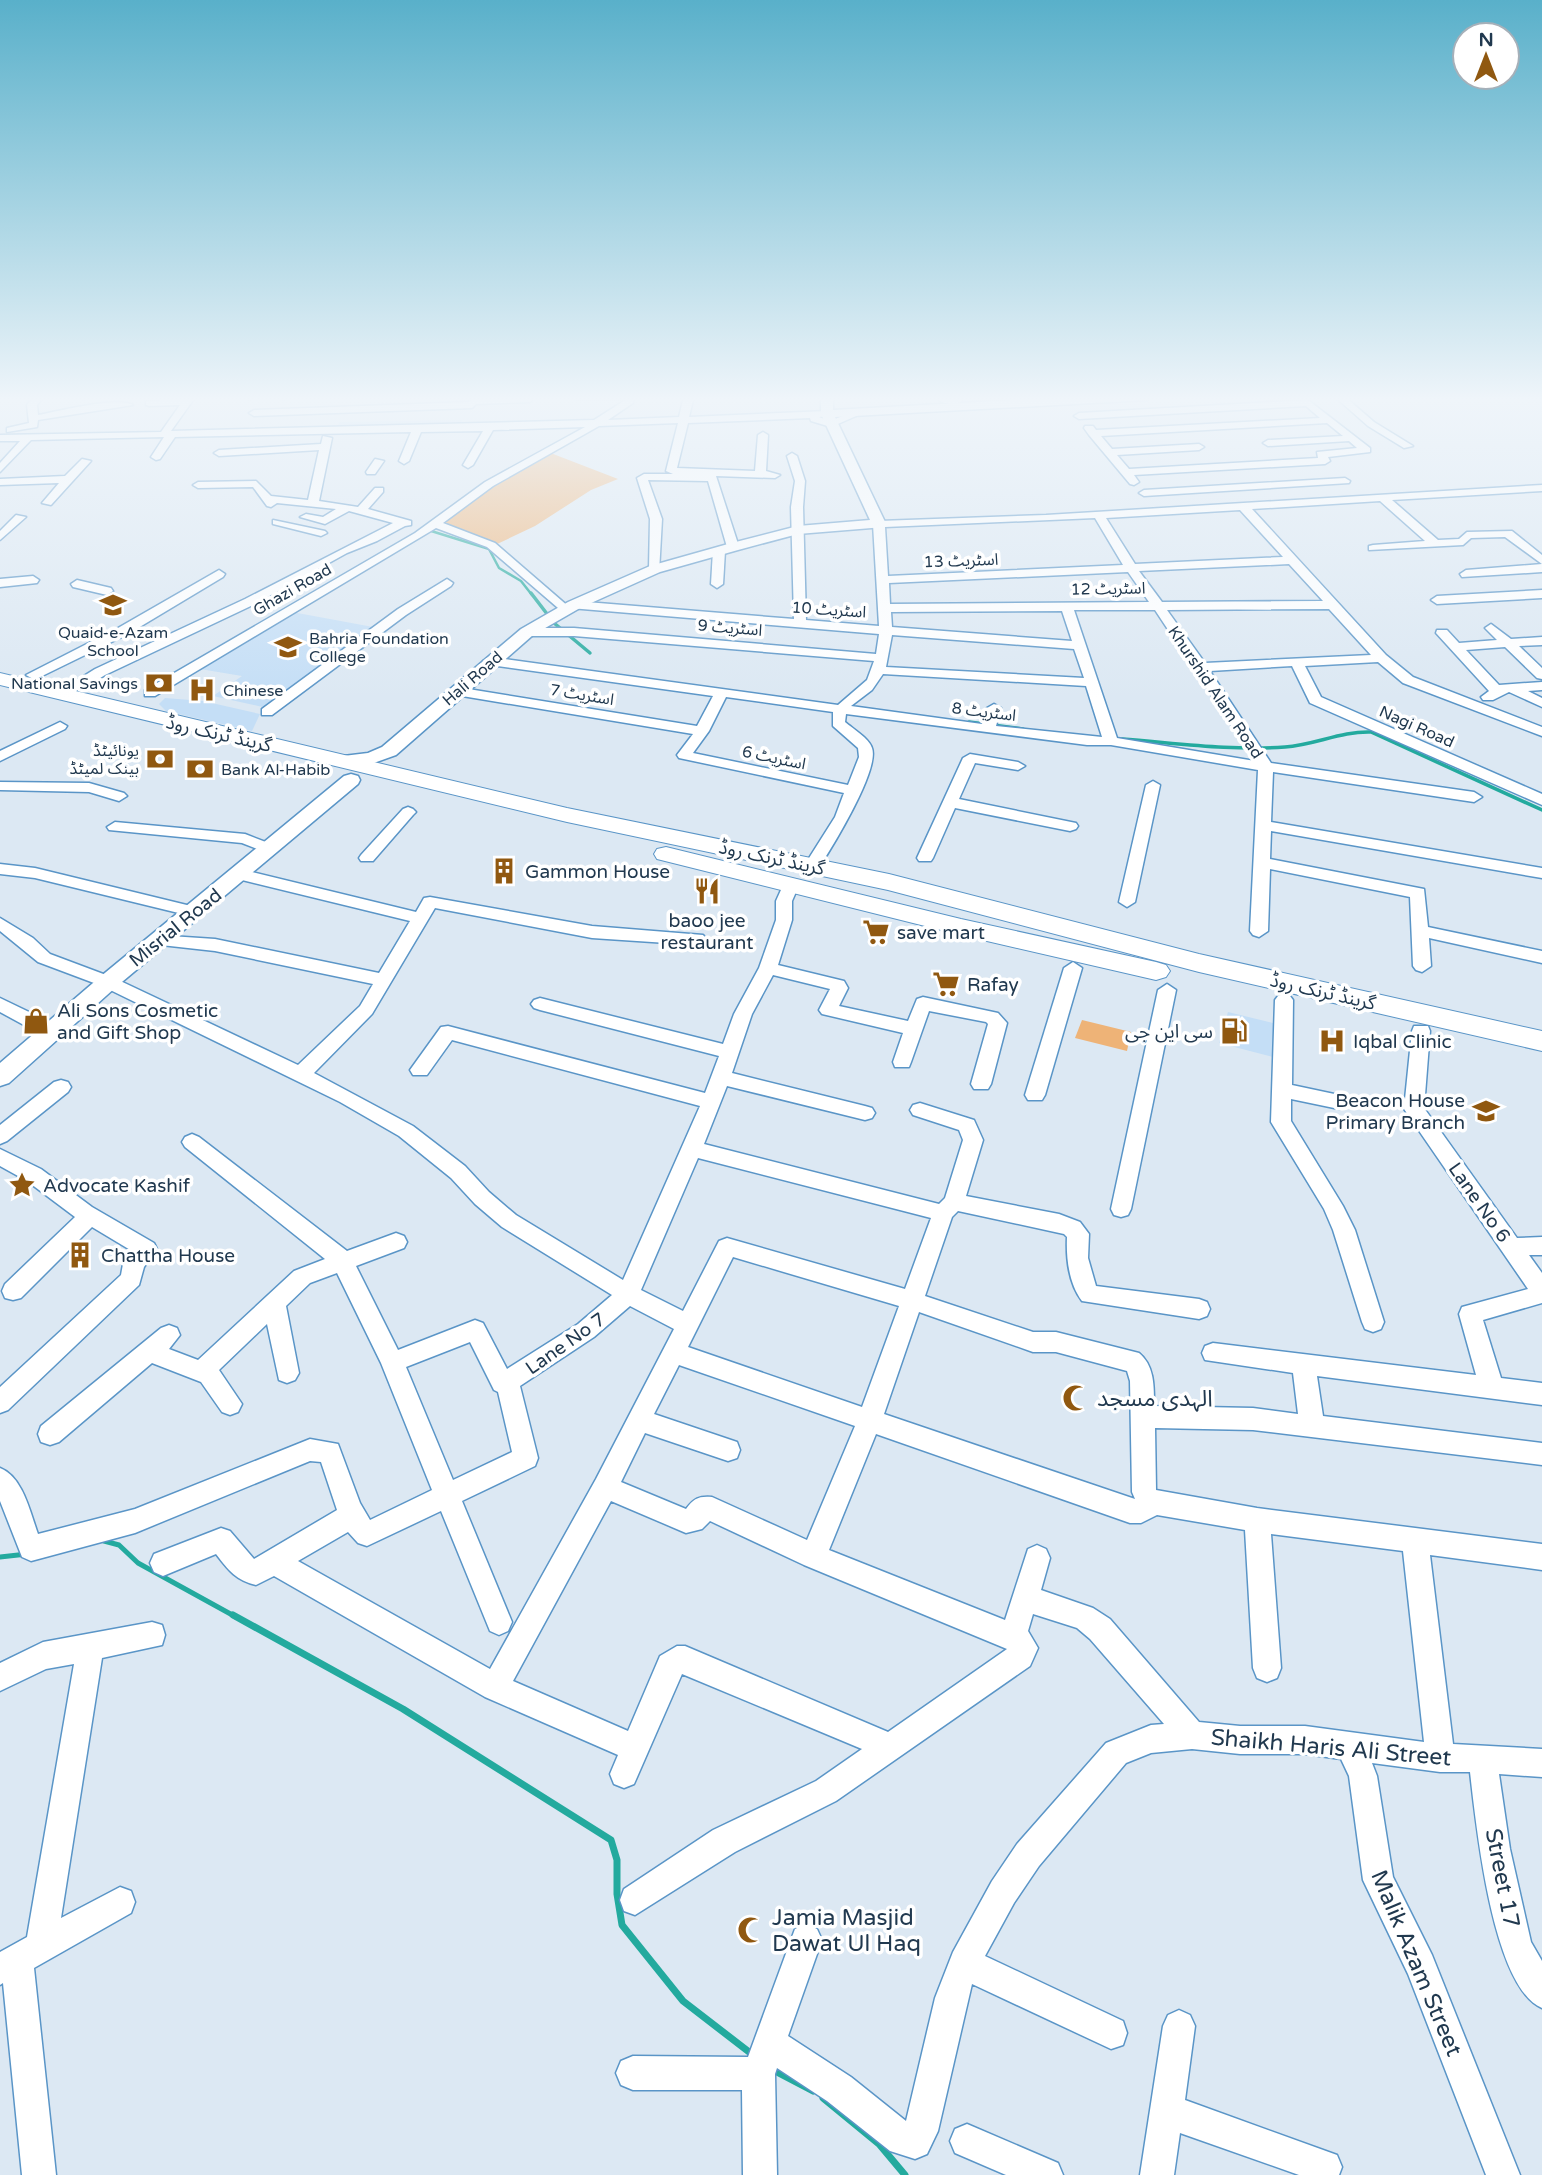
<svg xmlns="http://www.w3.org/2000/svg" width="1542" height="2175" viewBox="0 0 1542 2175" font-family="'Varela Round','Noto Sans Arabic',sans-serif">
<rect width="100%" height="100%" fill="#dce8f3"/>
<g fill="#c4def6">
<polygon points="462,420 462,428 337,430 339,422"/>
<polygon points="292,612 373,627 267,708 213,696 242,676 194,668"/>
<polygon points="165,698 203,701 260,714 252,731 166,711 159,704"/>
<polygon points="1228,1012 1277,1024 1273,1057 1219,1043"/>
</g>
<g fill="#eeb377">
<polygon points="548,452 618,479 591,490 535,526 495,545 435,524 489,484"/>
<polygon points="1082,1020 1131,1032 1127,1051 1075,1038"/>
</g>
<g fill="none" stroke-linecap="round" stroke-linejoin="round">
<polyline stroke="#23aa9e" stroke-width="2.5" points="428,530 489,549 499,568 521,581 532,595"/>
<g stroke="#23aa9e" stroke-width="3.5">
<polyline points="531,593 554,623 590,653"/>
<polyline points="969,722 1023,729"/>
<path d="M1122 739C1176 743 1231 751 1285 747 1315 745 1341 731 1371 732L1542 810"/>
</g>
<g stroke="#23aa9e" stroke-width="5">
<polyline points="104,1541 119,1545 138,1563 236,1617"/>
<polyline points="0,1557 27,1554"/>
</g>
<g stroke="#23aa9e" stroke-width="7">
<polyline points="233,1615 403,1709 611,1840 617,1860 617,1894 622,1925 683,2001 753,2055"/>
<polyline points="771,2069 813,2091"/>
<polyline points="823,2098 879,2144 905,2175"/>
</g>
<g stroke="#5a95c7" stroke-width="3">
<g id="minor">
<path d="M34 396H44L37 405 38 415C59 411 118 396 133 405L38 420 37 427 7 432V428L29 423 27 405Z"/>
<polygon points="71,396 90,396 85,399"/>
<path d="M186 396H196L171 431 594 420 627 399H576L571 396H642L633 399V403L608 420 679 417 684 396H694L689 417 827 411 832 414 830 416 819 417 830 421 858 410 863 413 831 427 811 421 810 418 688 423 677 468 755 471 758 435 763 432 768 435 766 471 780 475 775 478 716 476 739 547 733 550 727 547 708 481 648 480 662 519 659 572 649 569 650 519 637 478 644 474H673L666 471 678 423 599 426 493 486 443 523 495 543 569 607 570 602 574 601 794 619 791 507 795 481 787 456 792 453 797 456 805 481 803 507 806 620 879 626 873 524 879 521 1046 515 1542 485V491L1392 500 1438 540 1459 539 1467 532 1512 531 1542 555V572L1462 577 1460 574 1466 570 1542 564 1505 537 1471 538 1463 545 1369 550V546L1373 545 1425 541 1380 501 1252 509 1386 655 1413 677 1542 727V736L1403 683 1378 662 1305 666 1321 697 1542 794V805L1310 703 1292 666 1210 671 1271 763 1474 792 1482 797 1474 802 1273 772 1271 822 1542 868V878L1271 831 1270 859 1424 889 1428 927 1542 951V963L1429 938 1431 966 1422 972 1416 970 1413 966 1410 897 1270 869 1268 931 1259 937 1253 935 1250 931 1258 770 1111 745H1087L846 714 845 722C853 729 869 738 872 748 880 770 831 849 818 869H806L804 866 835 817 844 793 679 758 677 755 693 734 456 695 449 691 456 687 697 726 713 696 490 665 483 661 490 657 838 705 867 680 874 661 574 636H527L521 632 527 628H574L876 654 879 634 570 608 569 613 565 614 487 547 436 528 155 696H145V690L415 533 485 482 585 427 493 430 473 465 468 468 463 465 483 431 421 432 409 461 404 464 399 461 411 432 175 437 160 459 156 460 151 457 164 437 31 440 0 472V463L20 441H0V435L161 432 180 405 149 406 146 405V401L184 399ZM1240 510 1283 557 1135 564 1106 518ZM1095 518 1123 565 888 576 885 527ZM1289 564 1323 601 1162 602 1139 571ZM1128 572 1149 602 890 604 889 583ZM1329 609 1371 655 1205 663 1167 610ZM1074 610H1155L1255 761 1117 738ZM1062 611 1072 641 892 627 891 612ZM892 635 1074 649 1084 678 886 667ZM883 674 1086 686 1102 737 996 726 1001 708 994 704 987 708 982 724 851 706 872 690ZM726 697 833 712V726L858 748 859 757 848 785 693 753 709 731Z"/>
<polygon points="245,396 255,396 249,400"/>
<polygon points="280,396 290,396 284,400"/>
<path d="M963 396 961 402C955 404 944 405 939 400Z"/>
<polygon points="1334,396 1344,396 1374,422 1413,446 1404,448 1368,426"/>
<polygon points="527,397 532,400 530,402 476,404 472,408 254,416 249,413 254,410 469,402 473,398"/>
<path d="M1308 400 1370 448V452L1328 457 1330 461 1325 464 1134 475 1139 482 1134 485 1130 484 1089 435 1084 428 1085 426H1093L1096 430 1320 418 1306 406 1079 419 1074 416 1079 413ZM1327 423 1343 436 1268 440 1263 443 1268 446 1349 441 1357 448 1317 452 1318 458 1129 469 1117 455 1199 450 1204 447 1199 444 1112 449 1101 436Z"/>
<polygon points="323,436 332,438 319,501 358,507 375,488 383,488 383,492 368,509 411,521 411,525 405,526 377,541 347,553 253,605 105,675 81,690 71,690 71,684 95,669 245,599 393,523 349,511 325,524 300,517 306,514 323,517 336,509 277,503 271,507 267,506 253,487 198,488 193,485 198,482 256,481 271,496 308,500 319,450 219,456 214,453 219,450 321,444"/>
<polygon points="82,459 91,461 51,505 42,503 59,483 0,485 0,479 65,476"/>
<polygon points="375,459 384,461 375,474 367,474 366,472"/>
<polygon points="1345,478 1350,481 1349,483 1144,496 1139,493 1144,490"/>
<polygon points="16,515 26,517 0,540 0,531"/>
<polygon points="273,520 325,531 327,533 321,536 273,524"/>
<polygon points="719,547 725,551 723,584 717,588 711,584 713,551"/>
<polygon points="219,570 225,574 223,577 128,634 38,678 33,679 26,675 118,628"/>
<polygon points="33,576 39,580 37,583 0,587 0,579"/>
<polygon points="447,579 453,583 451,586 406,615 272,715 262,715 262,709 398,609"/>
<polygon points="77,580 111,588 113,591 107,595 73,587 71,584"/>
<polygon points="1542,590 1542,598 1437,604 1431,600 1437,596"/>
<polygon points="1491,624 1511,639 1542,637 1542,645 1519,646 1542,668 1542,679 1537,678 1505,647 1466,650 1499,685 1542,682 1542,690 1528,691 1542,698 1542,707 1509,692 1493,700 1483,700 1481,697 1489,691 1436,633 1437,630 1447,630 1459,643 1497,640 1485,628"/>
<polygon points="60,722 67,726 65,729 0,761 0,751"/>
<polygon points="970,754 1018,762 1025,766 1018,770 975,763 959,799 1076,823 1078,826 1076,829 1070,831 955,808 933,858 931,861 919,861 917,858 963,758"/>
<polygon points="1153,781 1160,785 1135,902 1127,907 1119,902 1146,785"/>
<polygon points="0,782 89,783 124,793 127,796 119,801 89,792 0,790"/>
<polygon points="408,807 413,809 416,812 413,815 373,861 361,861 359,858 361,855 403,809"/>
<polygon points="115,822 245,834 276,846 278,849 270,854 242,843 109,830 107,827"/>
<polygon points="0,864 35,868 195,907 203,912 195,917 35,878 0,874"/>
<path d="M240 869 416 912 424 898 430 897 592 926 703 935 706 939 697 945 592 938 435 908 372 1014 314 1073 413 1126 465 1166 489 1192 516 1215 623 1280 700 1106 452 1040 427 1075H413L410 1070 441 1027 448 1026 705 1093 719 1056 540 1010 534 1008 531 1004 534 1000 540 998 723 1044 734 1014 759 968 776 920V901L785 881H797L799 885 792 901V920L778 965 844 981 848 988 839 1006 908 1021 917 999 923 997 998 1013 1007 1023 991 1084 988 1089H974L971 1084 988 1024 986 1022 929 1011 911 1062 909 1067H895L893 1062 903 1033 822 1014 819 1010 830 989 773 975 752 1014 732 1073 865 1106 872 1108 875 1113 872 1118 865 1120 727 1086 704 1144 939 1204 945 1198 963 1140 959 1130 913 1115 910 1110 913 1105 920 1103 974 1120 983 1140 966 1196 1059 1214 1080 1222 1089 1234 1088 1258 1096 1286 1199 1299 1207 1302 1210 1309 1207 1316 1199 1319 1082 1301C1069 1284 1066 1258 1067 1237L1064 1234 958 1211 952 1217 925 1296 1033 1332H1056L1139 1353C1155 1366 1154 1388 1154 1406L1253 1408 1298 1414 1293 1373 1205 1360 1202 1353 1205 1346 1213 1343 1476 1375 1459 1314 1462 1307 1528 1289 1404 1109 1412 1031 1414 1026H1428L1430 1031 1424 1108 1517 1238 1542 1237V1255H1529L1542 1273V1303L1483 1320 1501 1378 1542 1383V1405L1317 1376 1323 1416 1542 1443V1465L1253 1430 1155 1428 1156 1490 1257 1508 1542 1544V1570L1430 1555 1453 1744 1542 1749V1777L1499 1774 1510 1849 1531 1942 1542 1961V2008C1492 1987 1476 1823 1470 1772H1440L1372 1763 1377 1776 1393 1877 1432 1955 1520 2175H1486L1408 1974 1363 1880 1349 1776 1341 1759 1305 1754H1240L1192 1749 1151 1753 1126 1763 1039 1866 1014 1903 985 1956 1123 2021 1127 2033 1123 2045 1111 2049 972 1984 938 2131 927 2154 915 2159 890 2151 827 2101 777 2068 775 2074 777 2175H743L742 2090H633L621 2085 616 2073 621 2061 633 2056 748 2057 795 1929 806 1924 817 1929 822 1940 788 2036 851 2077 906 2121 935 1998 953 1952 992 1881 1017 1844 1106 1743 1151 1725 1164 1724 1090 1639 1077 1628 1033 1614 1028 1631 1038 1648 1030 1666 836 1801 735 1852 635 1915 624 1911 620 1900 624 1889 713 1830 816 1781 862 1749 682 1674 634 1784 624 1788 614 1784 610 1774 618 1755 485 1697 274 1576 256 1585C236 1580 229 1571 216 1554L163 1576 154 1572 150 1563 154 1554 221 1528 230 1531 254 1559 337 1510 321 1462 310 1461 135 1533 31 1561 22 1557 0 1501V1468C23 1477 30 1512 38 1534L135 1509 310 1439 338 1444 360 1503 370 1520 432 1490 381 1363 337 1273 310 1283 286 1306 299 1373 295 1380 287 1383 279 1380 267 1324 219 1370 242 1404 238 1412 230 1415 222 1412 201 1382 152 1363 59 1442 50 1445 41 1442 38 1434 41 1426 161 1328 169 1325 177 1328 180 1335 169 1349 198 1360 294 1271 325 1259 185 1147 182 1142 185 1137 192 1134 199 1137 347 1251 396 1233 404 1236 407 1242 404 1248 356 1266 398 1350 475 1320 483 1323 507 1369 578 1324 612 1295 502 1227 475 1204 451 1178 399 1136 340 1102 102 986 38 962 0 931V918L33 938 50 954 114 978 298 1065 360 1006 373 984 215 951 161 945 152 939 155 935 215 939 379 973 410 921 234 878 232 874ZM698 1158 931 1218 905 1289 727 1238 719 1241 683 1311 641 1290ZM733 1257 899 1306 862 1407 688 1347ZM630 1306 674 1329 596 1479 490 1669 298 1561 348 1532 358 1543 367 1546 441 1511 490 1631 499 1635 508 1631 512 1622 462 1501 535 1466 538 1458 520 1386 594 1337ZM919 1312 1033 1352H1056L1127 1371 1130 1381 1132 1492 1135 1499 884 1414ZM470 1342 494 1390 498 1392 512 1452 453 1480 406 1367ZM679 1365 855 1426 807 1540 712 1497C699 1496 694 1498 686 1509L621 1482 645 1433 728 1461 737 1458 740 1450 737 1442 654 1414ZM876 1434 1130 1523H1141L1157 1515 1245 1530 1253 1668 1257 1678 1267 1682 1277 1678 1281 1668 1271 1534 1403 1551 1424 1742 1305 1726H1240L1199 1722 1110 1619 1093 1608 1041 1590 1050 1558 1046 1549 1037 1545 1028 1549 1005 1620 829 1550ZM611 1501 686 1533 702 1529 710 1521 804 1565 1007 1649 888 1732 685 1646H677L660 1656 628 1731 513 1681Z"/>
<polygon points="1073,962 1082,968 1045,1095 1042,1100 1028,1100 1025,1095 1064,968"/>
<polygon points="1167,984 1176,990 1131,1209 1128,1215 1121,1217 1114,1215 1111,1209 1158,990"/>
<polygon points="1284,994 1290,996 1293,1000 1292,1085 1339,1095 1346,1097 1349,1102 1346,1107 1339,1109 1291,1099 1291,1121 1343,1206 1355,1230 1384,1322 1381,1329 1373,1332 1365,1329 1362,1322 1333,1230 1324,1209 1271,1122 1275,1000 1278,996"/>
<polygon points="0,998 58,1026 60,1031 58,1036 44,1036 0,1012"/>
<polygon points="61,1080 68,1082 71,1087 68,1092 7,1141 0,1144 0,1125 54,1082"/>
<polygon points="0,1149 41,1169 92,1207 154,1243 157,1249 144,1267 139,1285 8,1410 0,1413 0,1387 121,1275 123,1264 132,1251 92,1227 21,1298 13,1300 5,1298 2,1291 5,1284 75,1217 27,1181 0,1166"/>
<polygon points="152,1622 162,1625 165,1635 162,1645 102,1658 61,1918 120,1887 131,1891 135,1902 131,1913 34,1968 56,2175 22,2175 3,1983 0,1985 0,1952 27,1937 74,1664 46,1669 0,1691 0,1663 43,1642"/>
<polygon points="1179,2010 1190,2015 1195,2026 1185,2100 1337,2155 1342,2167 1339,2175 1299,2175 1180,2133 1174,2175 1140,2175 1163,2026 1168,2015"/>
<polygon points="967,2124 1058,2163 1063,2175 1006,2175 955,2153 950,2141 955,2129"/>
</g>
</g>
<g stroke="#5a95c7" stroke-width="3">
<g id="major">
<polygon points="821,396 833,396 833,410 1085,396 1153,396 1147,400 835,417 886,524 884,527 798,534 738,550 660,572 580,608 533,635 396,755 371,764 335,765 333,761 335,757 368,753 382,747 521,629 568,602 650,566 728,544 798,526 870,520 821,414"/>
<polygon points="351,774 358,776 360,780 358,784 116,987 9,1083 0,1086 0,1063 100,977 344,776"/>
</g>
</g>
<g stroke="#5a95c7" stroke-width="2">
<g id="highway">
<polygon points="0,673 567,808 889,874 1199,954 1542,1031 1542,1051 1199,972 888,890 567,822 0,685"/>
<polygon points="666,847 961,919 1156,962 1166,965 1170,971 1166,977 1156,980 961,935 657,859 654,854 657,849"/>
</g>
</g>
<use href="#minor" fill="#fff" fill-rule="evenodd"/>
<use href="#major" fill="#fff" fill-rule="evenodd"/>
<use href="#highway" fill="#fff" fill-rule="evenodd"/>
</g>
<linearGradient id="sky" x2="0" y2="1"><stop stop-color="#59b0ca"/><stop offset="0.57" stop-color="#eff5fa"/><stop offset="1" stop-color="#eff5fa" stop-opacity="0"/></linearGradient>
<rect width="1542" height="700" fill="url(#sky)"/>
<defs>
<g id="school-bare" transform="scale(2.1)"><path d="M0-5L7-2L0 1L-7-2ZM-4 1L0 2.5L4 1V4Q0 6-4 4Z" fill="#905810" stroke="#fff" stroke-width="2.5" paint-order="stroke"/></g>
<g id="university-bare" transform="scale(2.1)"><path d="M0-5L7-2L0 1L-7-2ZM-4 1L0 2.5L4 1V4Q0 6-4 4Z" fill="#905810" stroke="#fff" stroke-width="2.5" paint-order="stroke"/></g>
<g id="bank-bare" transform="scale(2.1)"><path d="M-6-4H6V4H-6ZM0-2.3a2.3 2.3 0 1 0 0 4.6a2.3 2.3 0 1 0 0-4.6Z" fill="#905810" stroke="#fff" stroke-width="2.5" paint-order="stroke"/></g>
<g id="hospital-bare" transform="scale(2.1)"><path d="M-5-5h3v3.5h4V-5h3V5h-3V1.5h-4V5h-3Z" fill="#905810" stroke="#fff" stroke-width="2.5" paint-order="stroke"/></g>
<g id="building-bare" transform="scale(2.1)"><path d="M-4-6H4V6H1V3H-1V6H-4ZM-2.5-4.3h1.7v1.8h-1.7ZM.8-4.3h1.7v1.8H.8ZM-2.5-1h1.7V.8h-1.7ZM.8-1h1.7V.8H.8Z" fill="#905810" stroke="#fff" stroke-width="2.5" paint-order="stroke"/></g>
<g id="restaurant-bare" transform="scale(2.1)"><path d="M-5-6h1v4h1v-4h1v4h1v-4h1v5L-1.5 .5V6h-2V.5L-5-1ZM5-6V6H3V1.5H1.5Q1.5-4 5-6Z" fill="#905810" stroke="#fff" stroke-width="2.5" paint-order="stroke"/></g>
<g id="supermarket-bare" transform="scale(2.1)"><path d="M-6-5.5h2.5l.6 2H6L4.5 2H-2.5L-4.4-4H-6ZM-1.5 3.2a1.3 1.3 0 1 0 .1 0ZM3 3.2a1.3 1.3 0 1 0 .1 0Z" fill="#905810" stroke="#fff" stroke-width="2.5" paint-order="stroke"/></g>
<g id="shop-bare" transform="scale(2.1)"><path d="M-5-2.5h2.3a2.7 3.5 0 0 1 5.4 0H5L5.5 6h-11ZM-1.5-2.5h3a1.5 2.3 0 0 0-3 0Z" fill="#905810" stroke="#fff" stroke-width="2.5" paint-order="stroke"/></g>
<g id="fuel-bare" transform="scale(2.1)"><path d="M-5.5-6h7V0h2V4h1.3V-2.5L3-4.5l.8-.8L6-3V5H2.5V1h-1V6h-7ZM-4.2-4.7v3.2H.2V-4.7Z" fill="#905810" stroke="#fff" stroke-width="2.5" paint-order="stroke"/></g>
<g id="sight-bare" transform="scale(2.1)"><path d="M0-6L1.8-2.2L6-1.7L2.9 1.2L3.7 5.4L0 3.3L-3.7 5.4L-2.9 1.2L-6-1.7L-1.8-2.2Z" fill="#905810" stroke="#fff" stroke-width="2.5" paint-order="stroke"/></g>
<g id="mosque-bare" transform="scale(2.1)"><path d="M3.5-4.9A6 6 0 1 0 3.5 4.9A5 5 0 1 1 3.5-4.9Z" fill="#905810" stroke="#fff" stroke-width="2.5" paint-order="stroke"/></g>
</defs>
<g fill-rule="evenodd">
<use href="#school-bare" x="113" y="605"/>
<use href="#university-bare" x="288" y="647"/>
<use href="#bank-bare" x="159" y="683"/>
<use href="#hospital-bare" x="202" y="690"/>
<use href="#bank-bare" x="160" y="759"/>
<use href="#bank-bare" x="200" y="769"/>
<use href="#building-bare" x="504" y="871"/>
<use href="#restaurant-bare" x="707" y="891"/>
<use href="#supermarket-bare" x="876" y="932"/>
<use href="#supermarket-bare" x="946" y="984"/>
<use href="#shop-bare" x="36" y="1021"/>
<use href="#fuel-bare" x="1234" y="1031"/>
<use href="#hospital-bare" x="1332" y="1041"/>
<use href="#school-bare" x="1486" y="1111"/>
<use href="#sight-bare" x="22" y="1185"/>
<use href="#building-bare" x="80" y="1255"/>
<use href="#mosque-bare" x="1076" y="1398"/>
<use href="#mosque-bare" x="751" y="1930"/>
</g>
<g text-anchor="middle" stroke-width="7" stroke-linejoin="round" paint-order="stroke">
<g font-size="16" fill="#21394f" stroke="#fff">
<text transform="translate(961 560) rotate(-2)" y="6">اسٹریٹ 13</text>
<text transform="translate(1108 588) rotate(-1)" y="6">اسٹریٹ 12</text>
<text transform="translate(292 589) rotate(-30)" y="6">Ghazi Road</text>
<text transform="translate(829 609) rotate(4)" y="6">اسٹریٹ 10</text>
<text transform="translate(730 627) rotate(5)" y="6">اسٹریٹ 9</text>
<text transform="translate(472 678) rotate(-41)" y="6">Hali Road</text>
<text transform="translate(1216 692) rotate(56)" y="6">Khurshid Alam Road</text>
<text transform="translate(582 694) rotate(9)" y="6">اسٹریٹ 7</text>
<text transform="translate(984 711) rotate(7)" y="6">اسٹریٹ 8</text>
<text transform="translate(1417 726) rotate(24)" y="6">Nagi Road</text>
<text transform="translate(774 757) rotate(12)" y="6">اسٹریٹ 6</text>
</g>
<g font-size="16" fill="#21394f" stroke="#fff" text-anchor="start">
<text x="113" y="638" text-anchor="middle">Quaid-e-Azam<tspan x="113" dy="18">School</tspan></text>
<text x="309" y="644">Bahria Foundation<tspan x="309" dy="18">College</tspan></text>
<text x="138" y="689" text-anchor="end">National Savings</text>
<text x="223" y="696">Chinese</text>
<text x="139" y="756" text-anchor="end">یونائیٹڈ<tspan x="139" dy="18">بینک لمیٹڈ</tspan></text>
<text x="221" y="775">Bank Al-Habib</text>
</g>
<g font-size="19" fill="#21394f" stroke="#fff">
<text transform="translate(219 733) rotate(13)" y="7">گرینڈ ٹرنک روڈ</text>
<text transform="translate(772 857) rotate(12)" y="7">گرینڈ ٹرنک روڈ</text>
<text transform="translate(175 927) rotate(-39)" y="7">Misrial Road</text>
<text transform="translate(1323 991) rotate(13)" y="7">گرینڈ ٹرنک روڈ</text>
<text transform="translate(1480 1202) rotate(55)" y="7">Lane No 6</text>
<text transform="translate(565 1343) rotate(-35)" y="7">Lane No 7</text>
</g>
<g font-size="19" fill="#21394f" stroke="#fff" text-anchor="start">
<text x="525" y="878">Gammon House</text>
<text x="707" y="927" text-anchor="middle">baoo jee<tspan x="707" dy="22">restaurant</tspan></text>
<text x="897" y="939">save mart</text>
<text x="967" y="991">Rafay</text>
<text x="57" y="1017">Ali Sons Cosmetic<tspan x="57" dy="22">and Gift Shop</tspan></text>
<text x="1213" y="1038" text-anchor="end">سی این جی</text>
<text x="1353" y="1048">Iqbal Clinic</text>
<text x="1465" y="1107" text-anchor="end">Beacon House<tspan x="1465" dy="22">Primary Branch</tspan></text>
<text x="43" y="1192">Advocate Kashif</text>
<text x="101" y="1262">Chattha House</text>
</g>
<g font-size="23" fill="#21394f" stroke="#fff" text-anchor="start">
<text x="1097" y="1406">الہدی مسجد</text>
<text x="772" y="1925">Jamia Masjid<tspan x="772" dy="26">Dawat Ul Haq</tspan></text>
</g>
<g font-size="23" fill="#21394f" stroke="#fff">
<text transform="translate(1331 1747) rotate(5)" y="8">Shaikh Haris Ali Street</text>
<text transform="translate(1503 1878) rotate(79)" y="8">Street 17</text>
<text transform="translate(1417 1963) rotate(67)" y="8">Malik Azam Street</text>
</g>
</g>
<g transform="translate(1486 56)"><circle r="33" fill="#ffffff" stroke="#a6b0b9" stroke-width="2"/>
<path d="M0-5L12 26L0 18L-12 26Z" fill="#905810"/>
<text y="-10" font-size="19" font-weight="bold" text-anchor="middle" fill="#21394f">N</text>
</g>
</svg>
